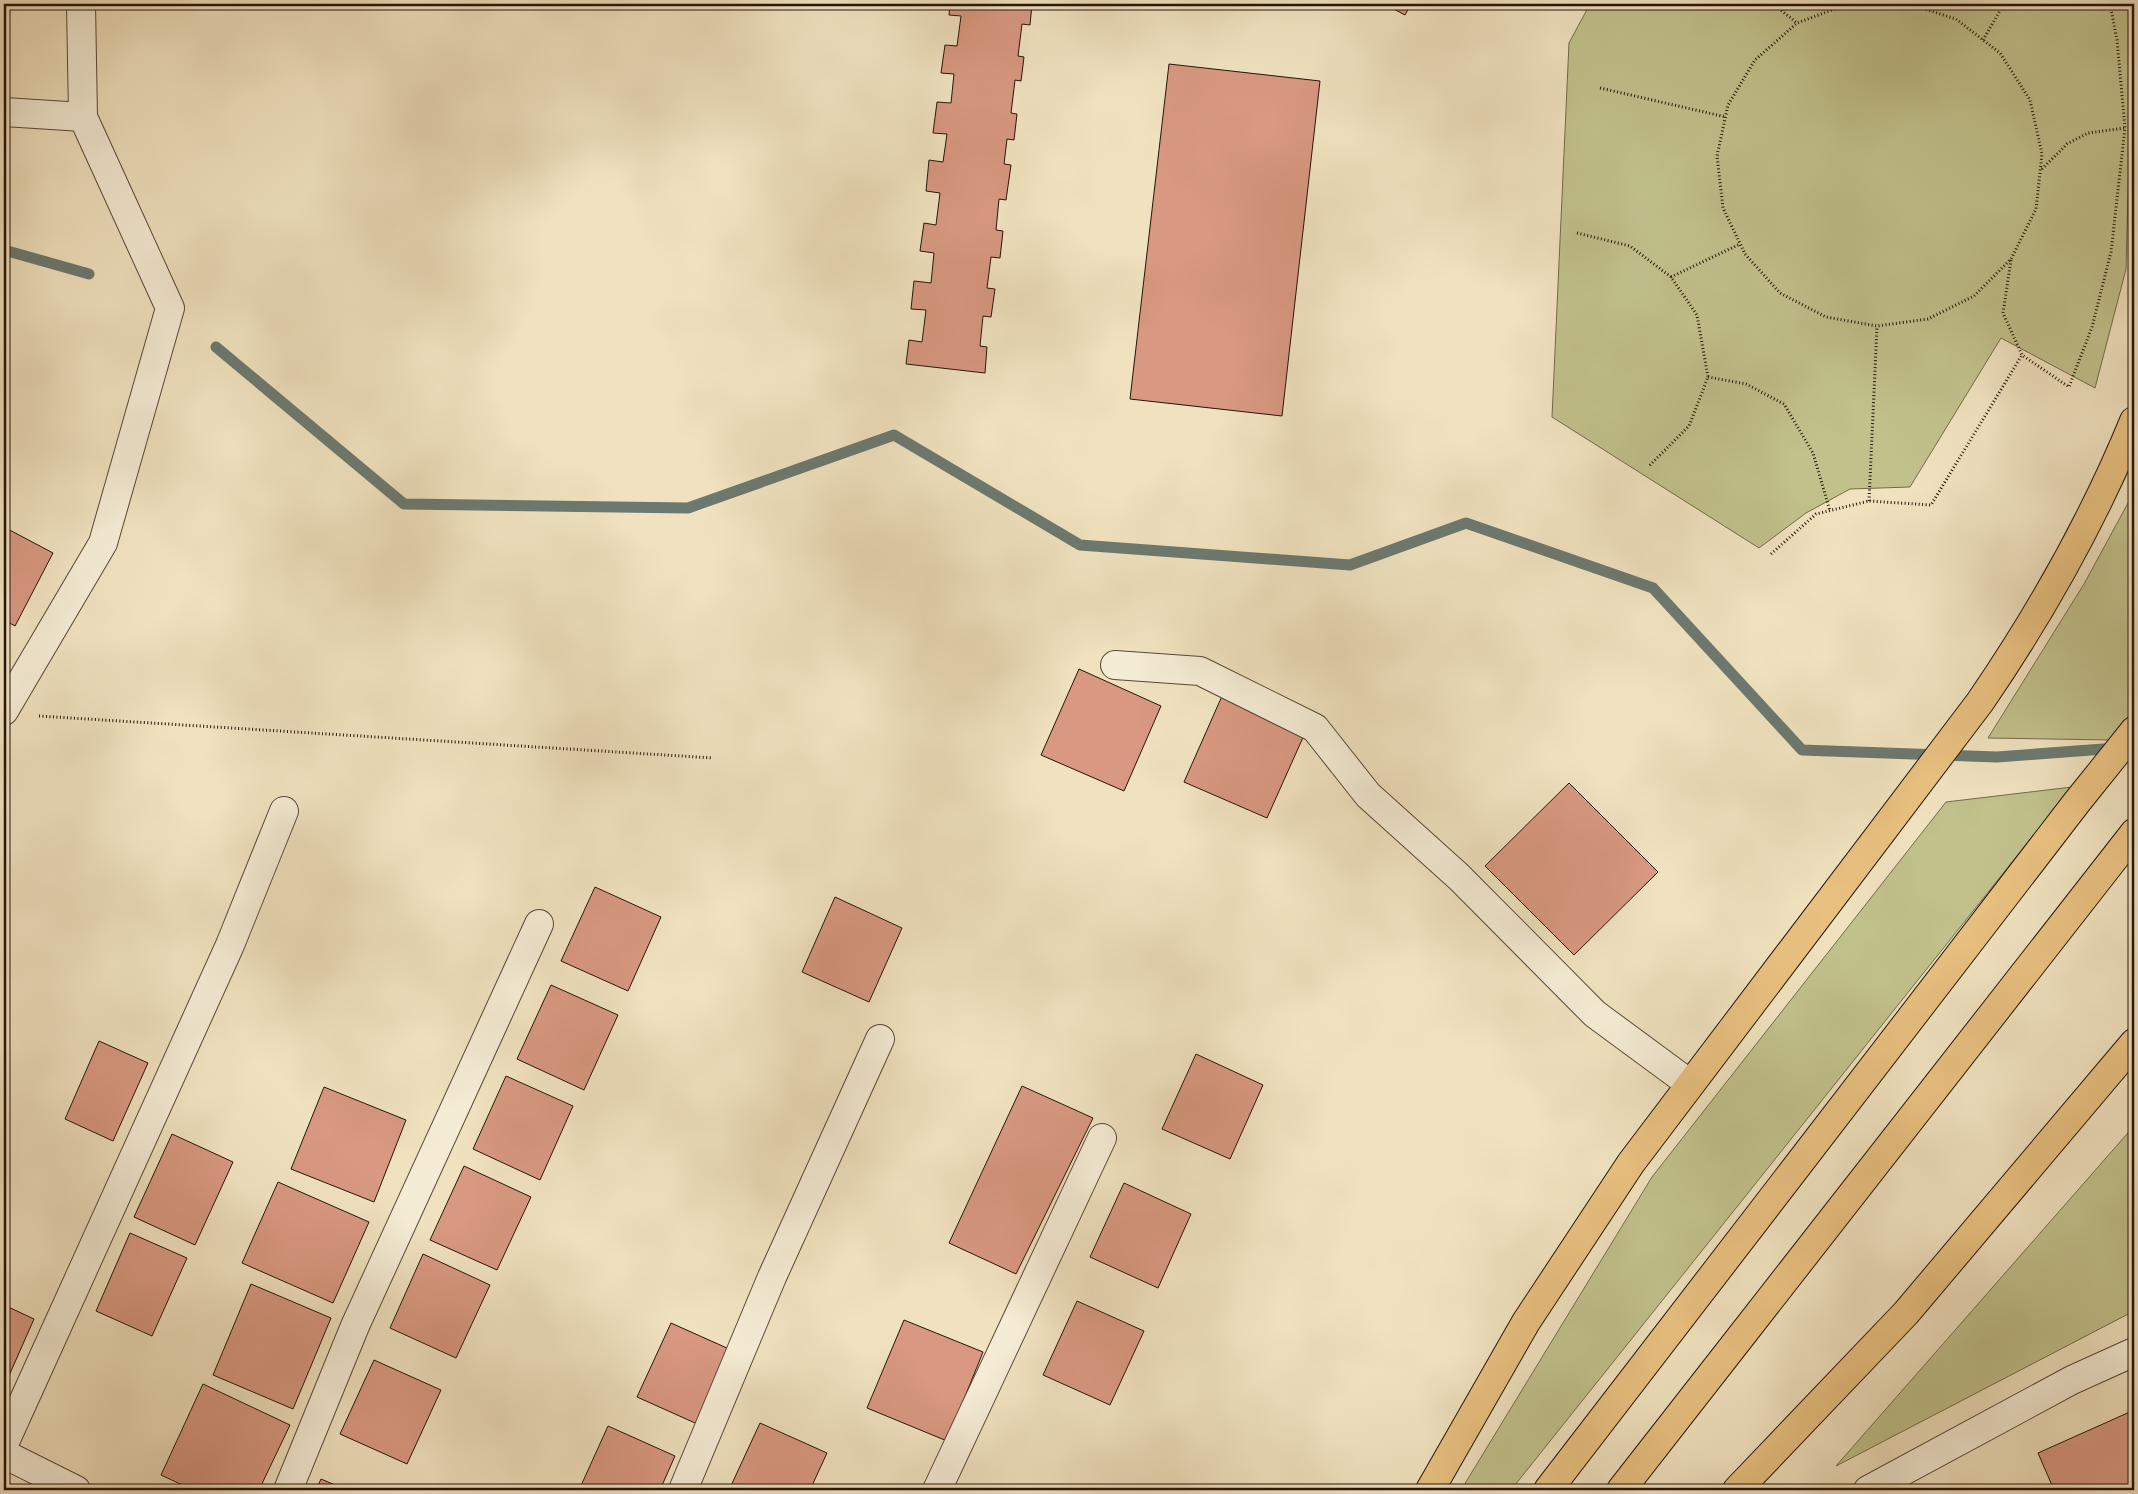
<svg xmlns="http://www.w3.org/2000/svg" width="2138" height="1494" viewBox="0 0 2138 1494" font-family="'Libre Caslon Text',serif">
<rect width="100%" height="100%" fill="#f0e2bf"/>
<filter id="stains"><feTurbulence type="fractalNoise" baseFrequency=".004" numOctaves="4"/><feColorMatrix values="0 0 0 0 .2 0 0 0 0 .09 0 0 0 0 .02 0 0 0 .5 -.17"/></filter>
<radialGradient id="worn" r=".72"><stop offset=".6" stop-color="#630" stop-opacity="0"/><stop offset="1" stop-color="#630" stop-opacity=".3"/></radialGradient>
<g fill="#c1c18c" stroke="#746a4a">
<polygon points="1590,4 2133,4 2126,269 2095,388 2001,338 1910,487 1850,489 1806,513 1759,548 1552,417 1569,43"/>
<polygon points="2134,492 2134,709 2111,740 1988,738 2084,584"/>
<polygon points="2072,787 1511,1490 1461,1490 1652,1177 1946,802"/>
<polygon points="2134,1126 2134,1311 1836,1466"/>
</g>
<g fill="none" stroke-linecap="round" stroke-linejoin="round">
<g stroke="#6c7970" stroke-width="11">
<polyline points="4,250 89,274"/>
<polyline points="216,347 404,504 688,508 894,435 1080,545 1350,565 1466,523 1653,588 1802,750 1997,757 2117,748"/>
</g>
</g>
<g fill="#d89881" stroke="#261408">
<polygon points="950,4 1032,4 1030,25 1022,24 1018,56 1024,57 1021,81 1015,80 1011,113 1017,114 1014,140 1007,139 1004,164 1011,165 1006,200 999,199 996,230 1003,231 1000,258 991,257 987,288 995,289 991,317 983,316 980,346 987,347 985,373 906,364 909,340 922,342 926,310 911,309 914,281 931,283 934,253 920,251 924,223 936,225 940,193 926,191 929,160 943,162 947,134 933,133 937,102 951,103 954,74 941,73 945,45 957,46 961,16 949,15"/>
<polygon points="1384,4 1411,4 1405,15"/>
<polygon points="1169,64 1320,81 1282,416 1130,399"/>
<polygon points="4,527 53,553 15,626 4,620"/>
<polygon points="1079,669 1161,706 1124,791 1041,755"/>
<polygon points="1222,696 1305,733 1267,818 1184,782"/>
<polygon points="1569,783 1658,872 1574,955 1485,866"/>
<polygon points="595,887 661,917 628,991 561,961"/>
<polygon points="835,897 902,928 869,1002 802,972"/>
<polygon points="551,985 618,1015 584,1090 517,1059"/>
<polygon points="99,1041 148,1063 113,1141 65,1119"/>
<polygon points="1196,1054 1263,1085 1230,1159 1162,1129"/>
<polygon points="506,1076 573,1106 540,1180 473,1149"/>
<polygon points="1022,1086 1093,1118 1016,1274 949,1243"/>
<polygon points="324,1087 406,1120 374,1202 291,1169"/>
<polygon points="172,1134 233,1162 195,1245 134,1217"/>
<polygon points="464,1166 531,1197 497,1270 430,1240"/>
<polygon points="278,1182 369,1222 333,1303 242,1263"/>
<polygon points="1124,1183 1191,1214 1158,1288 1090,1257"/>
<polygon points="130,1233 187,1258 152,1336 96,1311"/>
<polygon points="423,1254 490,1285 456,1358 390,1328"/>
<polygon points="251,1284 331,1318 293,1409 213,1375"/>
<polygon points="1077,1301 1144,1331 1110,1405 1043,1375"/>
<polygon points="4,1305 34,1319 4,1387"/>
<polygon points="904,1320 983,1352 947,1441 867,1408"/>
<polygon points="671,1323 738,1353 704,1427 637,1397"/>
<polygon points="374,1360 441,1390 407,1464 340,1434"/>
<polygon points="203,1384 290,1425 259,1490 193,1490 161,1475"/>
<polygon points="2132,1411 2134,1415 2134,1487 2127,1490 2054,1490 2038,1453"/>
<polygon points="760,1423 827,1453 810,1490 729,1490"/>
<polygon points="608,1426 675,1456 660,1490 579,1490"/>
<polygon points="321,1479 347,1490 316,1490"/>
</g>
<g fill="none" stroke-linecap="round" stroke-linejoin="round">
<g stroke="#584836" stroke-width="30">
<g id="minor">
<polyline points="81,4 83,117"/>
<polyline points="4,112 83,117 170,308 103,543 4,711"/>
<polyline points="1115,665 1200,671 1315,728 1368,795 1459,877 1595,1014 1690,1084"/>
<polyline points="4,1444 230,945 284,811"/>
<polyline points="4,1454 76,1490"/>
<polyline points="288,1490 355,1326 539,924"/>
<polyline points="683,1490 772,1277 880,1039"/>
<polyline points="937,1490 1102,1138"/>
<polyline points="1868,1490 2072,1380 2134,1352"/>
</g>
</g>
<g stroke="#261408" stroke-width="30">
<g id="major">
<polyline points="1548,1490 2077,802 2134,731"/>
<polyline points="1621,1490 2134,833"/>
</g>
</g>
<g stroke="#261408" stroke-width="30">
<g id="highway">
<path d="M1430 1490 1526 1322 1631 1163 1980 702C2041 613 2093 521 2134 421"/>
<polyline points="1737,1490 1906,1313 2134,1043"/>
</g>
</g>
<g stroke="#261408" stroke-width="3" stroke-dasharray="1 2.5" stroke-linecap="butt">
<polyline points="1773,4 1797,23"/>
<polyline points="1848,4 1797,23 1755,60 1728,105 1717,156 1723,208 1745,254 1780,293 1826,317 1877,326 1928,319 1974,296 2011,259 2036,209 2042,154 2030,100 2000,53 1956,19 1909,4"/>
<polyline points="1983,40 2004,4"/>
<polyline points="1600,88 1726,117"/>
<polyline points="2042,169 2067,144 2088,133 2125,128"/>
<polyline points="1577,233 1630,246 1671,277 1697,315 1708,377 1689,426 1649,466"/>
<polyline points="2011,260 2003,313 2022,355 2069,387 2092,327 2111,252 2125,128 2117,40 2110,4"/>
<polyline points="1671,277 1740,244"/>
<polyline points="1708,377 1746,384 1784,404 1813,453 1830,511"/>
<polyline points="1869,501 1877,327"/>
<polyline points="1771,554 1816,514 1869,501 1931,505 2022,355"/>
<polyline points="39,716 713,758"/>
</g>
<use href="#minor" stroke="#f5ecd5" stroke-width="28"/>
<use href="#major" stroke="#e8c180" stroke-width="28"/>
<use href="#highway" stroke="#e8c180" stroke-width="28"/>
</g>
<rect width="2138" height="1494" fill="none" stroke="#f0e2bf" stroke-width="20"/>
<rect x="5" y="5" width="2128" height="1484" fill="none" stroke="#261408" stroke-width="2.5"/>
<rect x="10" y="10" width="2118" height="1474" fill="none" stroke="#261408"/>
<rect width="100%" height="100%" filter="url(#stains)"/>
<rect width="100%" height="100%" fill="url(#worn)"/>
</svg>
